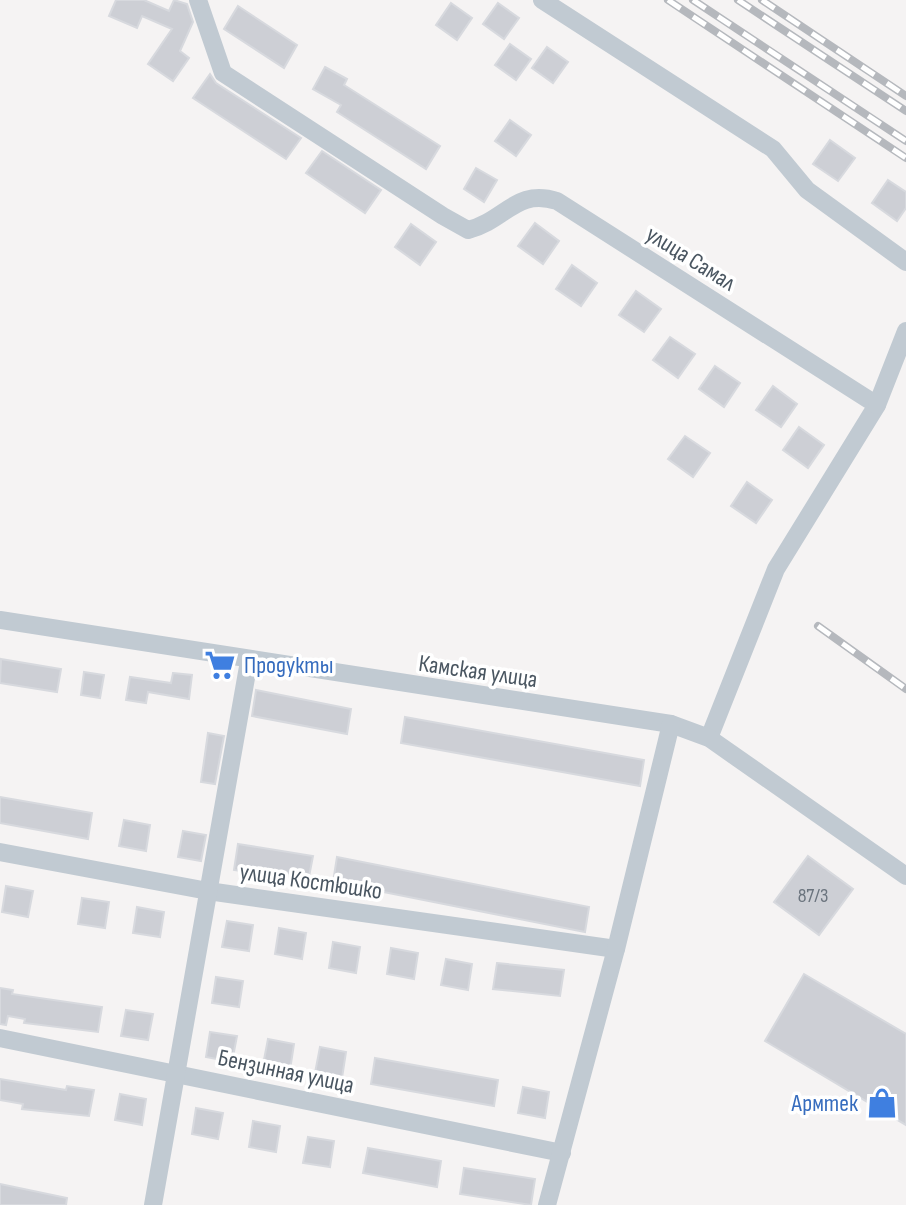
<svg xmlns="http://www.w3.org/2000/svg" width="906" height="1205" viewBox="0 0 906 1205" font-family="'Sofia Sans Condensed',sans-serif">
<rect width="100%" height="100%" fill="#f5f3f3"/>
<g fill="#cdcfd5" stroke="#d7d9de" stroke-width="2">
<polygon points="116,0 144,0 169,11 174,0 187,4 193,22 180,51 189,58 173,81 148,64 172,29 142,16 137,28 109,16"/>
<polygon points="451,3 472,18 457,40 436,25"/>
<polygon points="498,3 519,18 504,39 483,24"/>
<polygon points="238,6 297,45 284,68 224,29"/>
<polygon points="510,44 531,59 516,80 495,65"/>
<polygon points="547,47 568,62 553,83 532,68"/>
<polygon points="325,67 347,79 344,85 440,146 426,169 337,112 341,105 313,89"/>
<polygon points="210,74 216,83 301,138 286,159 193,98"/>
<polygon points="510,120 531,135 516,156 495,141"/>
<polygon points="830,140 855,158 838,181 813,164"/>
<polygon points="322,151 381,190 365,213 306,173"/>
<polygon points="476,168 497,180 484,202 464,189"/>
<polygon points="888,180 906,192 906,208 897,221 872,203"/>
<polygon points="535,223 559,241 543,264 518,246"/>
<polygon points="411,224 436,242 420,265 395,247"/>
<polygon points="572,265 597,283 581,306 556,289"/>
<polygon points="636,291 661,309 644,332 619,315"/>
<polygon points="670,337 695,354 678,378 653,360"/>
<polygon points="715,366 740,383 724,407 699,389"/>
<polygon points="773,386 797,404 781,427 756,410"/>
<polygon points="799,427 824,445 808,468 783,450"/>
<polygon points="685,436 710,453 693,477 668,459"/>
<polygon points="747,482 772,500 756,523 731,506"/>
<polygon points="1,659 61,669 57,692 0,683"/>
<polygon points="84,672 104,675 100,698 81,695"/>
<polygon points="173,673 192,675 189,699 148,692 146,703 126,700 130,677 171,683"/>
<polygon points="256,690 351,709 347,734 252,716"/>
<polygon points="405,717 644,760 640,786 401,743"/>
<polygon points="208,733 224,736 215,784 201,782"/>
<polygon points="0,797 92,813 88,839 0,823"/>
<polygon points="124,820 150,825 146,851 119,846"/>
<polygon points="183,831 206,835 201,861 178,857"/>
<polygon points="238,844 313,856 308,882 234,870"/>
<polygon points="808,856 853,889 819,935 774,902"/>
<polygon points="337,857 589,907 585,932 333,882"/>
<polygon points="6,886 33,891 28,917 2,912"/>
<polygon points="82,898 109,902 105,928 78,924"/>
<polygon points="137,907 164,912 160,937 133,933"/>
<polygon points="227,921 253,925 249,951 222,947"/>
<polygon points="279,928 306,933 302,959 275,954"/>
<polygon points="333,942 360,947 356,973 329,968"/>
<polygon points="391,948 418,953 414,979 387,974"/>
<polygon points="446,959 472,964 468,990 441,985"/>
<polygon points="497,963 564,970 560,996 493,989"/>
<polygon points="804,974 906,1034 906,1125 765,1041"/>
<polygon points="216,977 243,981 239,1007 212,1003"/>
<polygon points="0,988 13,990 12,994 102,1007 98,1032 24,1023 25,1019 8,1016 6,1025 0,1024"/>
<polygon points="126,1010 153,1014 148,1040 121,1036"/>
<polygon points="210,1032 237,1036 232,1062 206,1057"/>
<polygon points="268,1039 294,1044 290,1070 263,1065"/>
<polygon points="320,1047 346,1052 342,1078 315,1073"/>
<polygon points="375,1058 498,1080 494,1106 371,1084"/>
<polygon points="0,1079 66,1090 67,1086 94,1090 89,1116 22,1109 23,1104 0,1100"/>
<polygon points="523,1087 549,1092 545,1118 518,1113"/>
<polygon points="120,1094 146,1099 142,1125 115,1120"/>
<polygon points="196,1108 223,1113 218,1139 192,1134"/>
<polygon points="253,1121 280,1126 276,1152 249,1147"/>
<polygon points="308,1137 334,1141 330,1167 303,1163"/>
<polygon points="368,1148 441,1161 437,1187 363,1173"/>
<polygon points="464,1168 535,1179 531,1205 460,1194"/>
<polygon points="0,1184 67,1198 66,1205 0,1205"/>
</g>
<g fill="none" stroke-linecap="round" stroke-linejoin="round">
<g stroke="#c1cad2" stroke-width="18">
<path d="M198 0 223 73 443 216 468 230C506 220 516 188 557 201L877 405 776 569 709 738"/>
<polyline points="542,0 773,149 807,190 906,262"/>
<polyline points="877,405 906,331"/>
<polyline points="0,620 671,724 709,738 906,876"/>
<polyline points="0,852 208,891 616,949"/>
<polyline points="0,1038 562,1153"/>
<polyline points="153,1205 249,661"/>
<polyline points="547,1205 616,949 671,724"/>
</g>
<g stroke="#b5b8bd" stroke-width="8">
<g id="rail">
<polyline points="668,0 906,158"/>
<polyline points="693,0 906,141"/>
<polyline points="738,0 906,111"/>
<polyline points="762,0 906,96"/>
<polyline points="818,626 906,689"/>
</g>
</g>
<use href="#rail" stroke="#fff" stroke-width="5" stroke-dasharray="15" stroke-linecap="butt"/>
</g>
<defs>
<g id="supermarket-bare" transform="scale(2.4)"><path d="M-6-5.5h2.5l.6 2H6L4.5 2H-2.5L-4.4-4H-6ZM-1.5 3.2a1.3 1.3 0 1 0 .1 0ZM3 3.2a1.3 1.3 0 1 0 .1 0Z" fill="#3f7fe0" stroke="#fff" stroke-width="2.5" paint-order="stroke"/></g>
<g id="shop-bare" transform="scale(2.4)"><path d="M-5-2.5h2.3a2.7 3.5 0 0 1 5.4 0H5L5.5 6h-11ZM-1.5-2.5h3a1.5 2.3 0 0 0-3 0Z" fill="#3f7fe0" stroke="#fff" stroke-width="2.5" paint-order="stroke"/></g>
</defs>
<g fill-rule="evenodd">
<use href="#supermarket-bare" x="220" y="665"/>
<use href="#shop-bare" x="882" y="1103"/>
</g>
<g text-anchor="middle" stroke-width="7" stroke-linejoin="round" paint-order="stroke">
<g font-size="20" fill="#6b747e">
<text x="813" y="902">87/3</text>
</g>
<g font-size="24" fill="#4a5661" stroke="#fff">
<text transform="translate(691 258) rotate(32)" y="8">улица Самал</text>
<text transform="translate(478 671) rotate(8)" y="8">Камская улица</text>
<text transform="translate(311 881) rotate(8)" y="8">улица Костюшко</text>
<text transform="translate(286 1071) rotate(12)" y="8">Бензинная улица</text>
</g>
<g font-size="24" fill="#366cbe" stroke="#fff" text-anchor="start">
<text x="244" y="673">Продукты</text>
<text x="858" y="1111" text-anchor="end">Армтек</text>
</g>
</g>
</svg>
